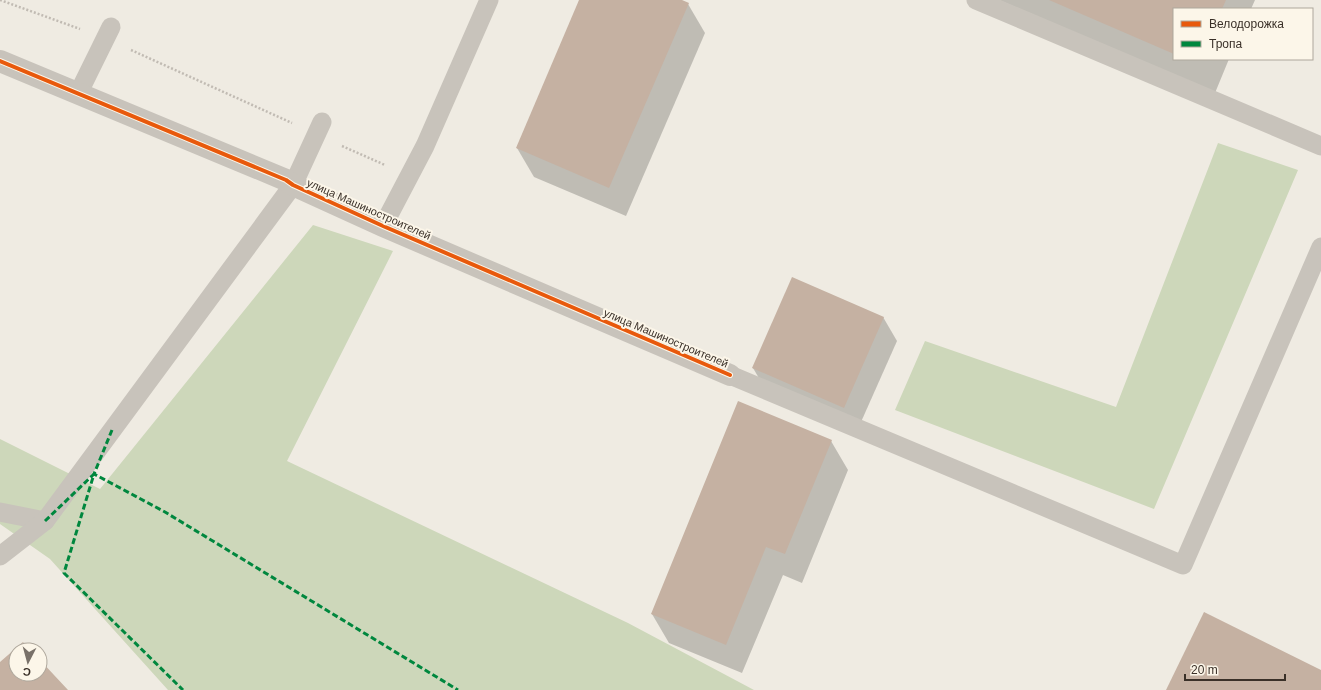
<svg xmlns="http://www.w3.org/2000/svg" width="1321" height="690" viewBox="0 0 1321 690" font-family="Helvetica,sans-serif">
<rect width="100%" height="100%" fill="#efebe2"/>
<g fill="#cdd7ba">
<polygon points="1218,143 1298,170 1154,509 895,410 925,341 1116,407"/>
<polygon points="313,225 393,251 287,461 628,623 754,690 168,690 50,559 0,524 0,439 100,489"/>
</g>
<g fill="#0003">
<polygon points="580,0 679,0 688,4 705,33 626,216 534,177 517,148"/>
<polygon points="999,0 1255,0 1251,9 1174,9 1174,59 1229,59 1215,93"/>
<polygon points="883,317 897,341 857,431 767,392 753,368"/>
<polygon points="831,441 848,470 802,583 783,575 742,673 669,643 652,614"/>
</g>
<g fill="#c5b1a2">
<polygon points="579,0 682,0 689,3 609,188 516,148"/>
<polygon points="1049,0 1226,0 1222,9 1174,9 1174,54"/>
<polygon points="792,277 884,317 844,408 752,368"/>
<polygon points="738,401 832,440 785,554 766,547 726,645 651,614"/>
<polygon points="1204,612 1321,670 1321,690 1166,690"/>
<polygon points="23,642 30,650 16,650 16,674 40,674 40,660 68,690 0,690 0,662"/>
</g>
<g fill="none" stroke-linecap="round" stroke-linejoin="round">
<g stroke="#c1bbb3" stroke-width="2.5" stroke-dasharray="2 2" stroke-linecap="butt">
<polyline points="0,0 80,29"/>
<polyline points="131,50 292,123"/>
<polyline points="342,146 385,165"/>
</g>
<g stroke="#c8c3bb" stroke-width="19">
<polyline points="976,0 1321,146"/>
<polyline points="78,94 111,27"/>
<polyline points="383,226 425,146 489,0"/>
<polyline points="730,375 1183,565 1321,247"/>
<polyline points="0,512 45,521"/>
<polyline points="0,556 45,521 293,185 322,122"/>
</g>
<polyline stroke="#c8c3bb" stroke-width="22" points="0,61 286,180 293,185 383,226 730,375"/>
<g stroke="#00873e" stroke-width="3" stroke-dasharray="6 3" stroke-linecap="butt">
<polyline points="112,430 94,474 165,512 458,690"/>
<polyline points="45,521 94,474 64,573 183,690"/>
</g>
<g stroke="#fcf6e9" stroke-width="6">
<polyline id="cycleway" points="0,61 286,180 293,185 383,226 730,375"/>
</g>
<use href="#cycleway" stroke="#e8590c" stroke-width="4"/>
</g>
<g text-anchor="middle" stroke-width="4" stroke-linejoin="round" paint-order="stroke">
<g font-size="11" fill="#3a3028" stroke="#fcf6e9">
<text transform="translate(369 209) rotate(24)" y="4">улица Машиностроителей</text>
<text transform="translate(666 338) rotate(23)" y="4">улица Машиностроителей</text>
</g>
</g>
<rect x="1173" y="8" width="140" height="52" fill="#fcf6e9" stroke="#aea79c"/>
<rect x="1181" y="21" width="20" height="6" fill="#e8590c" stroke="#aea79c"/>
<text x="1209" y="28" font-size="12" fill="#3a3028">Велодорожка</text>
<rect x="1181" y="41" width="20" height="6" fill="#00873e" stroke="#aea79c"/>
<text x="1209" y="48" font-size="12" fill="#3a3028">Тропа</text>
<g transform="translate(28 662) rotate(186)"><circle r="19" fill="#fcf6e9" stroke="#aea79c"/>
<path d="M0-3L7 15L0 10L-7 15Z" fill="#797169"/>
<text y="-6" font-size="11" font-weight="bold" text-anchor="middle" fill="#3a3028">С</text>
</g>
<path d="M1185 674v6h100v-6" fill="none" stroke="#3a3028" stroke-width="2"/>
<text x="1191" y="674" font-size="12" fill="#3a3028" stroke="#fcf6e9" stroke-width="3" paint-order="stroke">20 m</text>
</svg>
